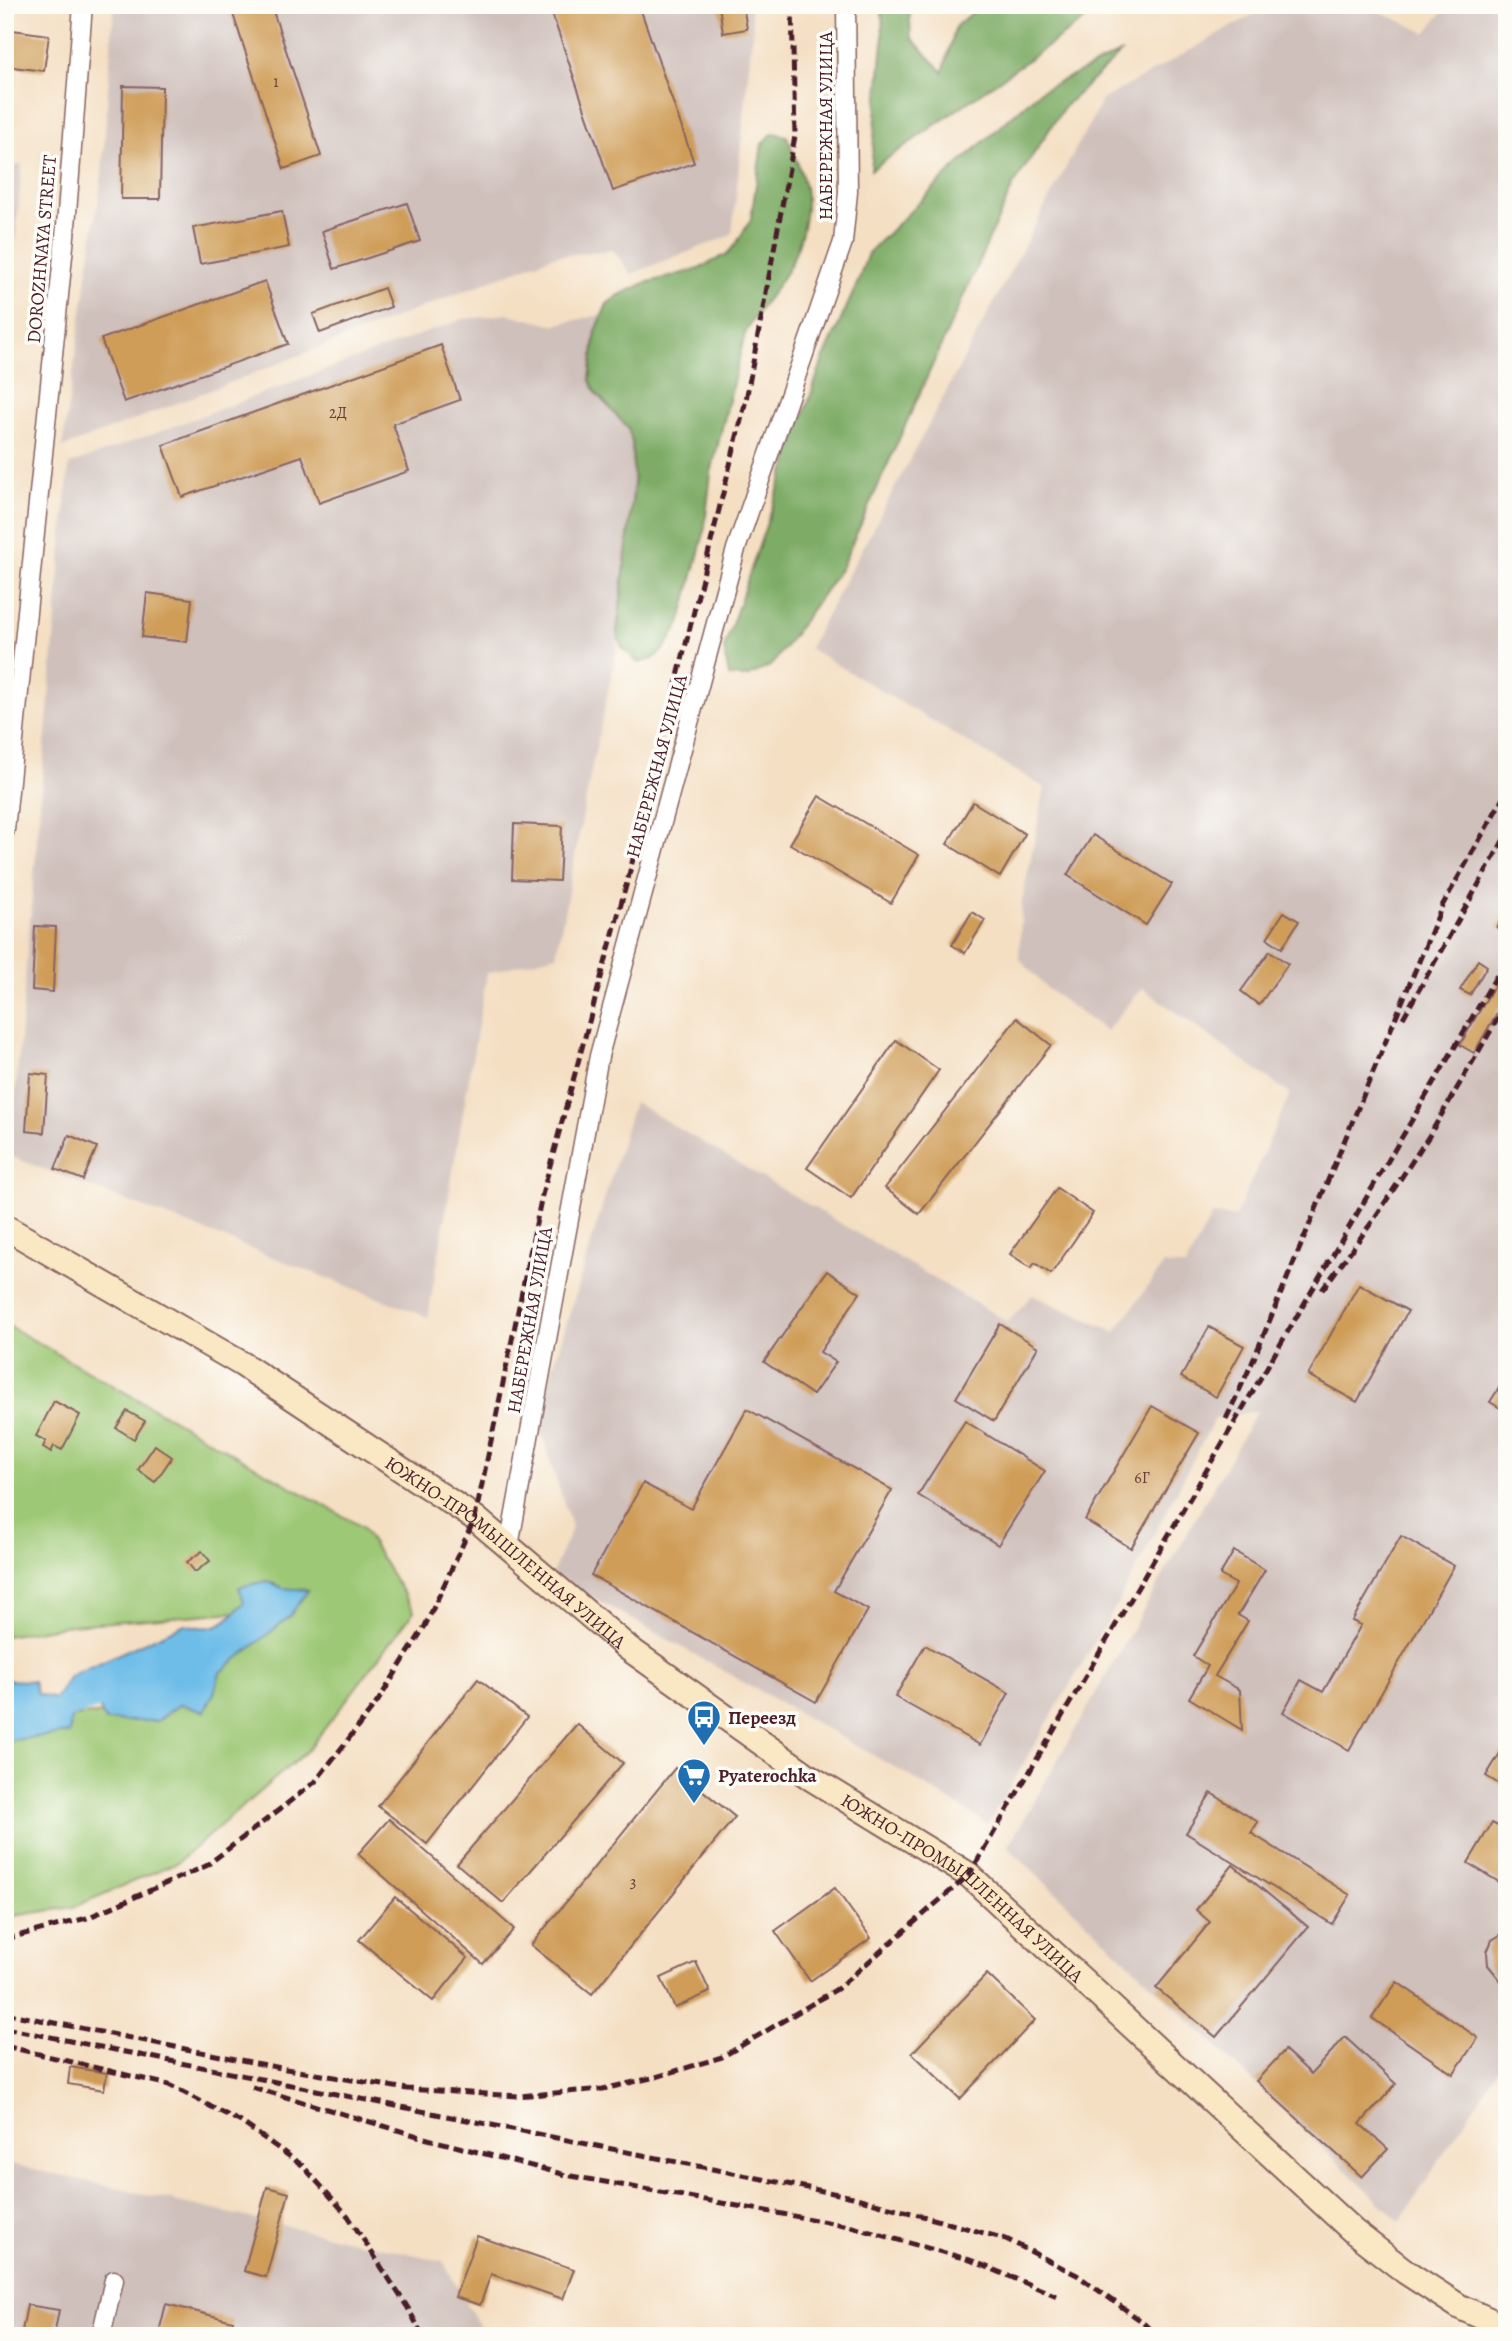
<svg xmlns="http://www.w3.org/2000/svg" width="1512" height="2341" viewBox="0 0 1512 2341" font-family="Alegreya,serif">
<rect width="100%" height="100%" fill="#fdfcf7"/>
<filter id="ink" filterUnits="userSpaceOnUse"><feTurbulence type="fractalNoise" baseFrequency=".0143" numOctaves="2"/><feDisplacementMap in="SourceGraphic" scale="14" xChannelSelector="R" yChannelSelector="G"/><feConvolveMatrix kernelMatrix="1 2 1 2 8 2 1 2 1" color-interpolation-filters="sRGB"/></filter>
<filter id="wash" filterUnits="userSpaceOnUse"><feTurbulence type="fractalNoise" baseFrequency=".00686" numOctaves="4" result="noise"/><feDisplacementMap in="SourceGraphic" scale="28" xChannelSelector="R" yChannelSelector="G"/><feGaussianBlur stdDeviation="1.57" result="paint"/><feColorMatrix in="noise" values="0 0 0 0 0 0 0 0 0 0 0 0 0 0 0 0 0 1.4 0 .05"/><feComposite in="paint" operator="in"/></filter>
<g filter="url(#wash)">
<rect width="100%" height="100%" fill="#f4dfc3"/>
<g fill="#cfc0bb">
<polygon points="114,5 750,5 753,27 732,235 631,274 613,250 554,256 62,448 102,175"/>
<polygon points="1270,5 1366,5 1426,33 1448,5 1507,5 1507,2055 1400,2222 1008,1847 1257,1411 1215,1418 1120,1599 988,1824 908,1775 552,1574 572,1528 537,1420 634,1102 1008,1322 1032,1295 1115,1332 1164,1264 1185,1267 1212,1215 1235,1217 1290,1094 1142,988 1106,1031 1046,988 1019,958 1022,901 1045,788 809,648 1102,100"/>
<polygon points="22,164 5,365 5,169"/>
<polygon points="648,305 661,443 594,757 556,955 487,973 428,1317 10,1156 69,465 463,319 509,314 552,325"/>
<polygon points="5,2163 443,2261 485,2336 5,2336"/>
</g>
<polygon fill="#9dc875" stroke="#747450" stroke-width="2" points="5,1324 362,1527 414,1611 309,1749 178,1862 74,1907 5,1917 5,1721 166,1710 287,1608 71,1625 5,1636"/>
<g fill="#7eac66" stroke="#646648" stroke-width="2">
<polygon points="882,5 909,5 911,37 943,72 956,26 982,5 1106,5 871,170 883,42"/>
<polygon points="1122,52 1064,107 1013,186 841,568 772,665 747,677 729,676 724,648 822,362 858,282 868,253 951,171 1040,91"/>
<path d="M773 133 787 136C793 153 802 170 805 188 810 215 797 258 781 280 769 299 754 314 745 334L711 473 704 533 680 624 664 649 653 659 638 663 622 647 617 633 634 485 632 442 628 428 596 393 590 379 596 331 607 304 619 295 645 283 699 269 727 254 736 244 751 219 762 144Z"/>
</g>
<path fill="#6ebde9" stroke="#5c6e8a" stroke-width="2" d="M267 1581 283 1588 308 1590 289 1617 220 1673 214 1693 204 1712 180 1704 157 1721H105L98 1704 83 1700 74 1707 69 1733 5 1741V1680L33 1681 37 1694 55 1699 70 1676 185 1624C214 1633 225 1625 244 1602L239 1587Z"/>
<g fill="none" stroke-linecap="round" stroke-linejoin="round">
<polyline stroke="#6ebde9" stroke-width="21" points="5,1714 59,1710 116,1693"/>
</g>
<g id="blocks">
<g fill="#cf9d58">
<polygon points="230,5 271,5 321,156 284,169"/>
<polygon points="549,5 639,5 694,163 613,191"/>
<polygon points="719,5 743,5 747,29 723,33"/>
<polygon points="5,29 49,35 44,71 5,66"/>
<polygon points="123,86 162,87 160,199 121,199"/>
<polygon points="407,203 420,241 334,269 322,231"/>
<polygon points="282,211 289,247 200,264 193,228"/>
<polygon points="265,281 288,344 124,402 101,339"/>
<polygon points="384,288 391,307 320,333 313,314"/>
<polygon points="441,345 460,400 393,424 409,471 319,503 302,456 182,497 163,445"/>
<polygon points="147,593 192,599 187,642 142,637"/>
<polygon points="819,796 919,855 891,903 790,844"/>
<polygon points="973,802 1025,834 1000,877 947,844"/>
<polygon points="514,824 562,826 559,881 512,879"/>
<polygon points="1093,835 1172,884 1146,925 1067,875"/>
<polygon points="1507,909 1507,932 1497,927"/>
<polygon points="972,912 985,920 965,953 952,945"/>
<polygon points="1284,912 1299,921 1282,948 1267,938"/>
<polygon points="35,926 56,927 53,992 32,990"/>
<polygon points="1270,951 1288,964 1259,1005 1241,991"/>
<polygon points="1478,960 1487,966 1470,995 1460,990"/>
<polygon points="1507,963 1507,995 1474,1053 1460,1045"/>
<polygon points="1017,1018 1051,1045 919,1214 885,1188"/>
<polygon points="896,1040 939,1070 851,1198 807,1168"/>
<polygon points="30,1073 48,1075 44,1133 26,1131"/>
<polygon points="69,1135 97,1147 83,1180 55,1169"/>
<polygon points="1057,1188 1093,1213 1051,1274 1035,1263 1031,1268 1010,1254"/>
<polygon points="827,1271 860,1293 820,1352 836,1362 813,1395 764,1362"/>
<polygon points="1359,1284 1408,1311 1357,1402 1308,1375"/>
<polygon points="1000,1324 1038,1347 994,1421 956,1398"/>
<polygon points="1209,1327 1244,1346 1216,1397 1181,1377"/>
<polygon points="1504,1380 1507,1382 1507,1412 1490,1402"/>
<polygon points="54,1401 80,1415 62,1450 54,1446 51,1452 43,1447 46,1441 36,1436"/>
<polygon points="1152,1406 1199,1433 1131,1548 1085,1520"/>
<polygon points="747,1409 892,1490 834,1591 868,1610 816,1702 591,1575 643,1483 691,1509"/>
<polygon points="127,1411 145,1421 134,1439 116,1428"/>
<polygon points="965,1421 1045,1471 998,1545 918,1495"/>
<polygon points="155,1445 172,1457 155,1482 138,1470"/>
<polygon points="1401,1536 1454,1566 1349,1750 1283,1712 1301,1680 1323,1692 1361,1625 1352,1621"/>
<polygon points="202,1551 210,1561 195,1572 187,1562"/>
<polygon points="1234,1551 1265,1570 1238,1615 1248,1621 1215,1676 1240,1690 1242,1730 1189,1698 1208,1666 1193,1656 1236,1584 1220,1575"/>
<polygon points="925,1645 1009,1693 980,1745 895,1697"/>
<polygon points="478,1679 527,1717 427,1844 378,1806"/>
<polygon points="577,1724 623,1763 503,1903 457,1864"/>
<polygon points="1507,1742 1507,1789 1486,1776"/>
<polygon points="675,1768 735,1817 592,1994 531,1945"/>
<polygon points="1211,1793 1258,1822 1251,1833 1350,1895 1332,1924 1186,1833"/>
<polygon points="389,1819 514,1929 483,1964 358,1854"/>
<polygon points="1492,1823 1507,1831 1507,1887 1468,1863"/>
<polygon points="1233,1865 1308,1927 1216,2037 1156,1988 1210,1922 1196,1910"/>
<polygon points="835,1888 871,1938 810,1981 775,1931"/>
<polygon points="395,1897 468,1958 433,2001 359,1940"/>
<polygon points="1507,1931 1507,1982 1501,1981 1488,1965 1487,1952 1492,1940"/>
<polygon points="696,1962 710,1992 675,2008 661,1978"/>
<polygon points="987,1974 1035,2020 960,2099 912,2053"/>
<polygon points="1397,1982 1478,2038 1453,2074 1372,2018"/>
<polygon points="1345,2037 1396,2084 1360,2124 1388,2149 1362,2177 1256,2081 1285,2050 1311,2074"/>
<polygon points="70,2067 107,2073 104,2090 68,2084"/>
<polygon points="267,2187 289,2193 266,2277 244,2271"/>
<polygon points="477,2236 574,2269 563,2299 491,2274 480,2305 455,2297"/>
<polygon points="166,2304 233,2321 229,2336 158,2336"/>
<polygon points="27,2305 59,2310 54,2336 21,2336"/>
</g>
</g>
</g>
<g filter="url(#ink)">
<use href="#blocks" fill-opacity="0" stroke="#866260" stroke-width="2"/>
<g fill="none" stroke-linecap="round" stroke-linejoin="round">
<g stroke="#866260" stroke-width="21">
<g id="street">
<polyline points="5,830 66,226 83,5"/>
<polyline points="509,1546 599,1056 736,549 843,242 848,192 846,5"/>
<polyline points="101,2336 114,2280"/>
</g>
</g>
<g stroke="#866260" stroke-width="28">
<g id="secondary">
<path id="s1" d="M5 1227 242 1364 475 1518 628 1648 811 1778 969 1875 1353 2231 1406 2272 1460 2307 1507 2328"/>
</g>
</g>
<use href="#street" stroke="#fff" stroke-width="18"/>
<use href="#secondary" stroke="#fae7c3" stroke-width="24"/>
<g stroke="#4a1f2b" stroke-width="5" stroke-dasharray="10 5" stroke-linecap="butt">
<polyline points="1403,1018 1507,834"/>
<polyline points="1322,1290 1372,1222 1429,1136 1507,1003"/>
<polyline points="1226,1419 1252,1363 1442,906 1507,791"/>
<polyline points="5,1939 87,1918 206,1866 315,1782 378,1701 425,1626 475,1518 542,1195 630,871 746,400 795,136 792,5"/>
<polyline points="5,2013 286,2069 407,2089 518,2096 603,2089 656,2077 722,2057 837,1989 969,1875 1507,958"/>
<polyline points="5,2028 853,2197 1006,2239 1077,2275 1140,2320 1157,2336"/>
<polyline points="5,2046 169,2085 241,2122 302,2165 348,2216 408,2308 423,2336"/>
<polyline points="252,2087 428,2139 566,2175 849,2226 970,2260 1057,2296"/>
</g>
</g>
</g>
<defs>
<g id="bus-pin" transform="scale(1.75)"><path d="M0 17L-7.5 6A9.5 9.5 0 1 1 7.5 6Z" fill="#1f6fb2" stroke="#fdfcf7"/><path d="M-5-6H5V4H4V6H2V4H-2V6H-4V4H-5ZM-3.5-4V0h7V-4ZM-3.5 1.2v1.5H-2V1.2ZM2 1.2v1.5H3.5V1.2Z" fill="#fff"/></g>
<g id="supermarket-pin" transform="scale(1.75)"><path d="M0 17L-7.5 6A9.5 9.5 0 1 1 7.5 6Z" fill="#1f6fb2" stroke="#fdfcf7"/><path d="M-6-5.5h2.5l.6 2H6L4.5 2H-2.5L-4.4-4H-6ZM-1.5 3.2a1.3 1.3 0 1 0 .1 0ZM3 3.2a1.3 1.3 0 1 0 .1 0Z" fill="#fff"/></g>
</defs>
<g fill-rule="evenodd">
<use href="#bus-pin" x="704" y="1717"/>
<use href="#supermarket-pin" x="694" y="1775"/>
</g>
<g text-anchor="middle" stroke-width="7" stroke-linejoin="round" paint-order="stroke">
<g font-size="16" fill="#6b3e36">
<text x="276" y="87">1</text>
<text x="338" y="418">2Д</text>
<text x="1142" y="1483">6Г</text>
<text x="633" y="1887">3</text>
</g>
<g font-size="19" fill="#4a1f2b" stroke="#fdfcf7">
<text transform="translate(825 126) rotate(-90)" y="7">НАБЕРЕЖНАЯ УЛИЦА</text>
<text transform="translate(41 249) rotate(-85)" y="7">DOROZHNAYA STREET</text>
<text transform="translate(656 766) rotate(-75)" y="7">НАБЕРЕЖНАЯ УЛИЦА</text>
<text transform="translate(529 1320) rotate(-80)" y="7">НАБЕРЕЖНАЯ УЛИЦА</text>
<text dy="7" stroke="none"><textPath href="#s1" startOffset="598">ЮЖНО-ПРОМЫШЛЕННАЯ УЛИЦА</textPath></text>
<text dy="7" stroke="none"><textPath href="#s1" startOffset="1166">ЮЖНО-ПРОМЫШЛЕННАЯ УЛИЦА</textPath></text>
</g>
<g font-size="19" font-weight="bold" fill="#4a1f2b" stroke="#fdfcf7" text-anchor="start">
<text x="728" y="1724">Переезд</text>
<text x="718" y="1782">Pyaterochka</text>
</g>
</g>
<rect width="1512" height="2341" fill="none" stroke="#fdfcf7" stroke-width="28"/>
</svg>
